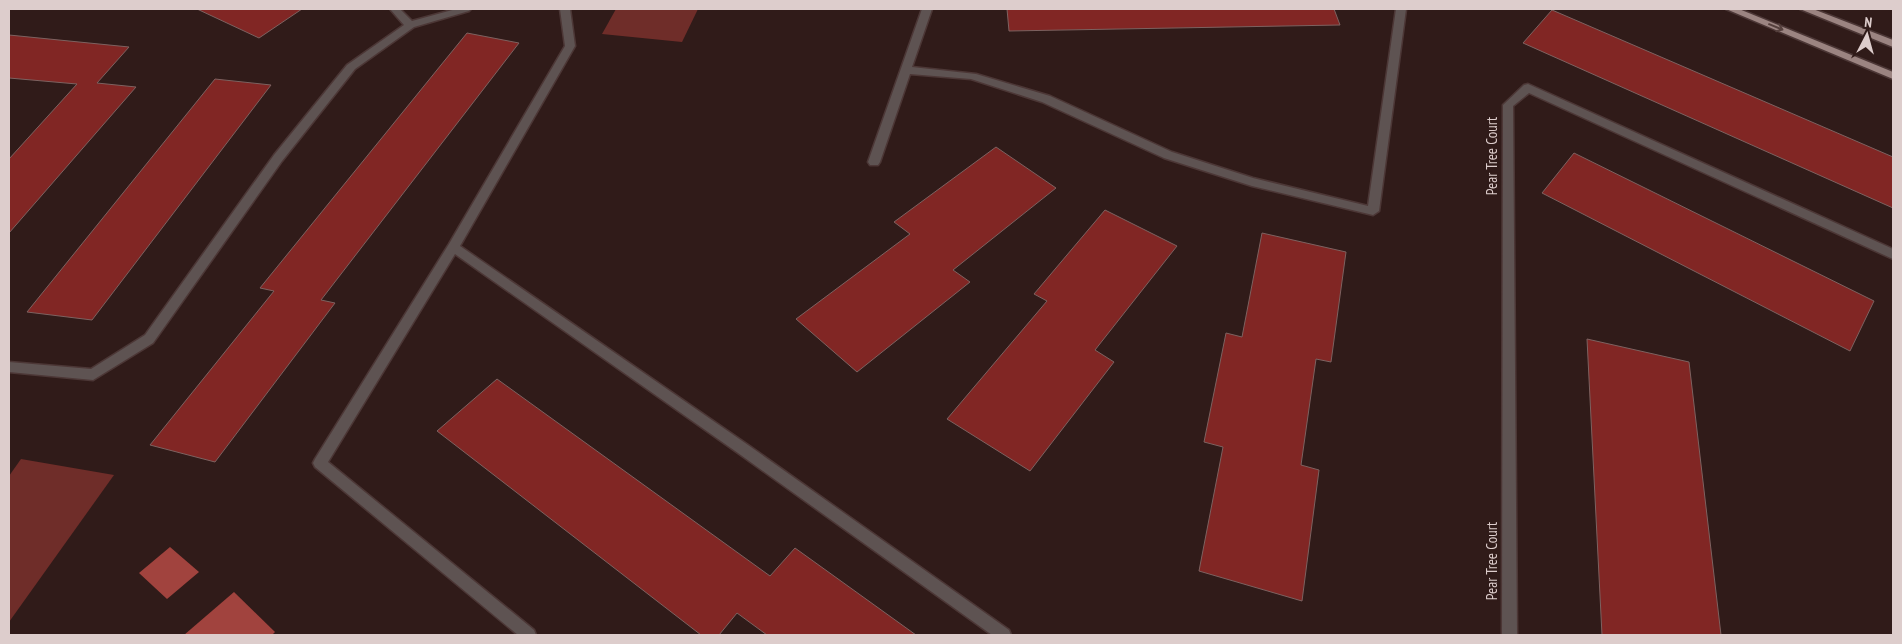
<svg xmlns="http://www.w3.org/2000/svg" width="1902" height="644" viewBox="0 0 1902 644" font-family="'PT Sans Narrow',sans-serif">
<rect width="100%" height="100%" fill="#301b19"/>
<g fill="#6f2d29">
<polygon points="616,9 698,9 682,42 602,34"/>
<polygon points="21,459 114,475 9,622 9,476"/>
</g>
<g fill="#a1433e">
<polygon points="170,547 199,572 167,599 139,573"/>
<polygon points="234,592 275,632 272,635 184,635"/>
</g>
<g fill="#812624" stroke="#7d6260">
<polygon points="197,9 302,9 259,38"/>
<polygon points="1007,9 1334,9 1340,25 1009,31"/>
<polygon points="1552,10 1893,157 1893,208 1523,43"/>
<polygon points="467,33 519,43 321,300 335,303 215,462 150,445 274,291 260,288"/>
<polygon points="9,35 129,47 97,83 136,87 9,233 9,159 77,84 9,78"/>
<polygon points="215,79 271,85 92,320 27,312"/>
<polygon points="996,147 1056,188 953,270 970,282 857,372 796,319 910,234 894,222"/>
<polygon points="1574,153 1874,301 1850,351 1542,193"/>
<polygon points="1105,210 1177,246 1095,350 1114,362 1030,471 947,419 1047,301 1034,294"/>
<polygon points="1262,233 1346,252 1331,362 1316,359 1301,465 1319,470 1302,601 1199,571 1223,447 1204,442 1226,333 1242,337"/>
<polygon points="1587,339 1689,362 1721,635 1602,635"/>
<polygon points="497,379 770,576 795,548 916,635 767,635 737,613 719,635 701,635 437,431"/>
</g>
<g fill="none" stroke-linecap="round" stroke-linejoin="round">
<g stroke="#4c3736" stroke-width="3">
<g id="minor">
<polygon points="390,9 400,9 412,21 456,9 471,9 469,11 414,27 355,69 282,161 153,343 93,380 9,372 9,362 91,369 145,335 274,155 347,65 404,25"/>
<polygon points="560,9 570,9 575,46 460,246 748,445 1009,630 1011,635 992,635 738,453 455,254 328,462 534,630 536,635 518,635 315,467 313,463 315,459 449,244 565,46"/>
<polygon points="922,9 932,9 912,67 976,74 1050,96 1172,152 1253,178 1368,206 1396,9 1406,9 1379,211 1373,215 1252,186 1164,158 1042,102 971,79 910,74 880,162 878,165 870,165 868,162"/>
<polygon points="1528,84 1893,249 1893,259 1529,93 1513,106 1517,635 1502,635 1503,105 1524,85"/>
</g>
</g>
<g stroke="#4c3736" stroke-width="3">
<g id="major">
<polygon points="1726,9 1739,9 1893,72 1893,79"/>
<polygon points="1800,9 1813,9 1893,40 1893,47"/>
</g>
</g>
<use href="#minor" fill="#5e5352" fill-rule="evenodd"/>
<use href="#major" fill="#9b8481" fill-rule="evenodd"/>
</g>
<defs><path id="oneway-shaft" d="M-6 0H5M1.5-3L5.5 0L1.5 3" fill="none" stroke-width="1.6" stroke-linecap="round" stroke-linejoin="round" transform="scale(1.25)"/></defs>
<use stroke="#55403d" href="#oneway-shaft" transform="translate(1776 27) rotate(22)"/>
<g text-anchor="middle" stroke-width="4" stroke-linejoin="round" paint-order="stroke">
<g font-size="15" fill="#ddcdcc" stroke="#301b19">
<text transform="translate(1492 156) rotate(-90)" y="5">Pear Tree Court</text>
<text transform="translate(1492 561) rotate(-90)" y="5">Pear Tree Court</text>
</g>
</g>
<rect width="1902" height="644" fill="none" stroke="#ddcdcc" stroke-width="20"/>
<g transform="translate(1867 35) rotate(6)" stroke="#301b19" stroke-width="4" paint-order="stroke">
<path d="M0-4L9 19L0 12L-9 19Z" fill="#ddcdcc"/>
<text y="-8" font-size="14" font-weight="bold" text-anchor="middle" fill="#ddcdcc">N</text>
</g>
</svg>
